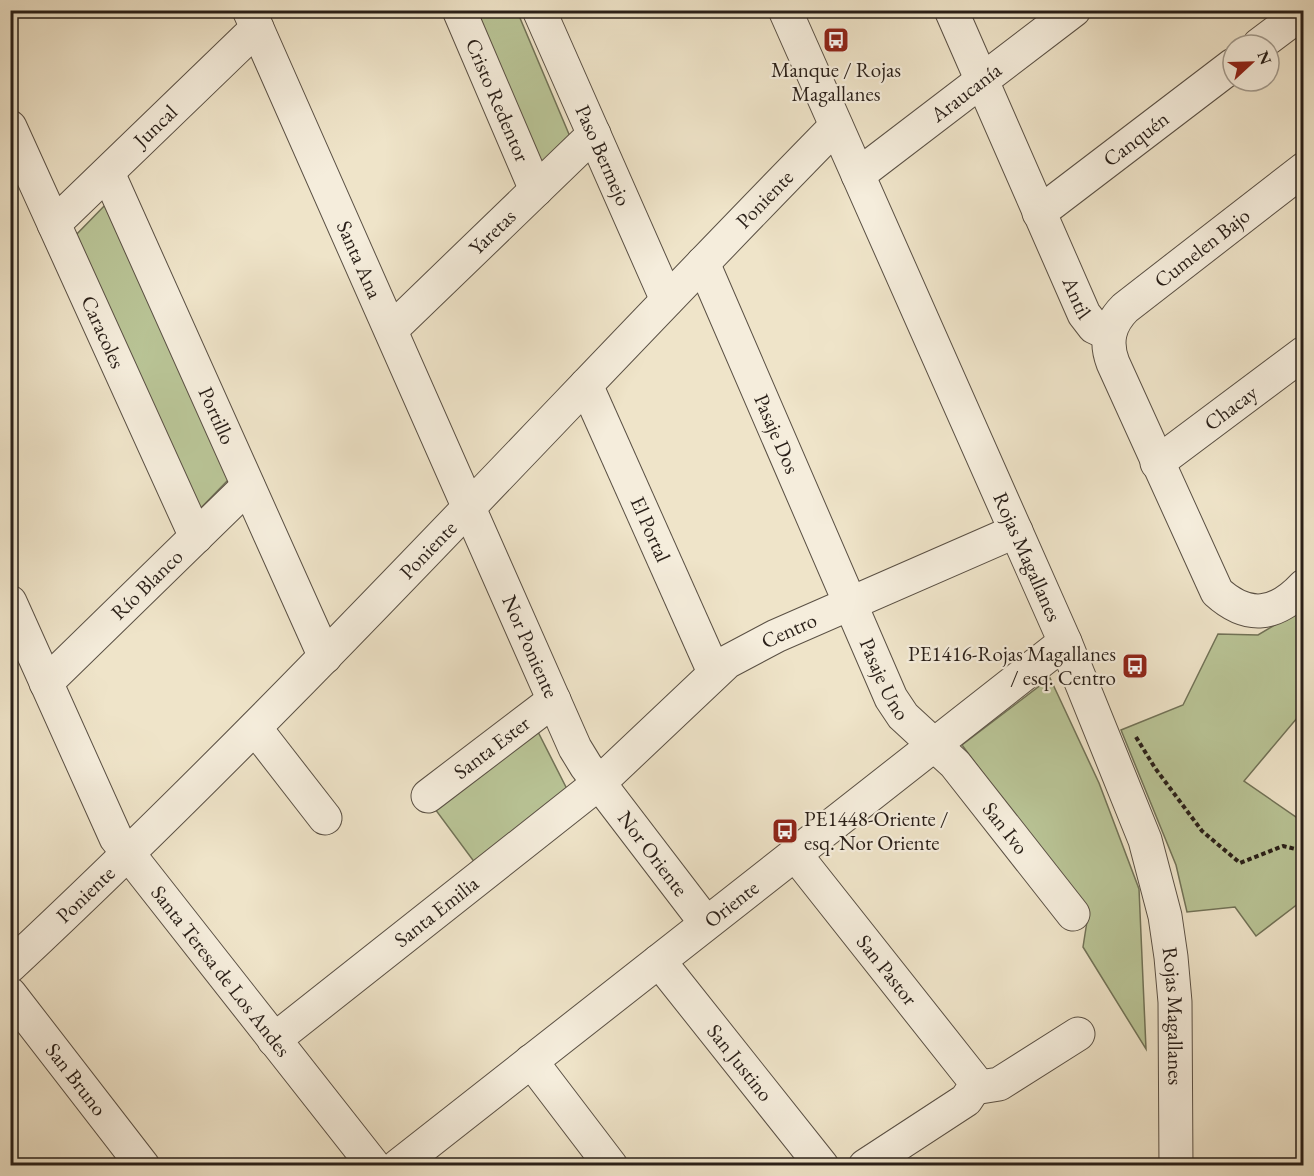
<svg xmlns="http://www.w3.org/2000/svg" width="1314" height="1176" viewBox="0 0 1314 1176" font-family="'EB Garamond',serif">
<rect width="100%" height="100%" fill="#efe4c9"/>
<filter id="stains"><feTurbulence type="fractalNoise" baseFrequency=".00333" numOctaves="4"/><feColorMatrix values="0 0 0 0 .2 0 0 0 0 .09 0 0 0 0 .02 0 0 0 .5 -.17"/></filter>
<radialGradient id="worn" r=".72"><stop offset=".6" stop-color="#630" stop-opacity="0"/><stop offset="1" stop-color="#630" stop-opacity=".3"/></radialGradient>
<g fill="#b9c496" stroke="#717257" stroke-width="1.5">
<polygon points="471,11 517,11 571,139 541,164"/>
<polygon points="109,201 230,478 195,514 73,238"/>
<polygon points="1303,608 1303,711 1244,781 1303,822 1303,900 1256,936 1235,907 1187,912 1176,865 1121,730 1183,705 1218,634 1258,635"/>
<polygon points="1050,678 1099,783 1139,889 1146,1049 1083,947 1088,915 962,745"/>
<polygon points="533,722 570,795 478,867 432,805"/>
</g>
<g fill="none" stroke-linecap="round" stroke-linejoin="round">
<g stroke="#5a5044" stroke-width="35">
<g id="minor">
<path id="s1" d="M249 10 575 748 586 766 706 923"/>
<path id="s2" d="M459 10 536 190"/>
<path id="s3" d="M539 10 667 300"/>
<path id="s4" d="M785 10 1065 642 1145 840 1165 916 1171 957 1175 1002 1176 1166"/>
<path id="s5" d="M951 10 1084 314 1094 327 1109 334"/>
<polyline points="1259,45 1304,11"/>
<path id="s6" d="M10 127 196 537"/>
<path d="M1304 169 1125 308C1109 324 1105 342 1113 363L1217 592C1248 620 1276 616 1304 586"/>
<path id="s7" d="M108 173 325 657"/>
<path id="s8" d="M858 175 1074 10"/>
<path id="s9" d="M1039 213 1233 65"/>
<path id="s10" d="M54 224 257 28"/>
<path id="s11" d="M703 263 891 698 903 716 955 764 1073 914"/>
<path id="s12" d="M391 330 594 134"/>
<path id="s13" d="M586 385 714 672"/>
<path id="s14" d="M1157 463 1304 353"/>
<path id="s15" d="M10 602 116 838 374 1166"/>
<path id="s16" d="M46 683 248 486"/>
<polyline points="255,728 325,818"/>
<path id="s17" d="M428 796 554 700"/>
<path id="s18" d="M795 854 974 1080V1088L966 1100 865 1166"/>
<path id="s19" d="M659 961 822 1166"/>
<path id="s20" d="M10 966C297 698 561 406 836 126"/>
<path id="s21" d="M10 994 143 1166"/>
<path id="s22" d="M274 1040 599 783 727 662 776 636 1016 531"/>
<polyline points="531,1061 611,1166"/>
<polyline points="974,1088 999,1084 1078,1034"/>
<path id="s23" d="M398 1166 1065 642"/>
</g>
</g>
<polyline stroke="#291f18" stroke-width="4" stroke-dasharray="4.5 3" stroke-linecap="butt" points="1136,737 1155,768 1202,831 1240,863 1283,846 1304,851"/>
<use href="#minor" stroke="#f5eddc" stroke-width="33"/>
</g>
<defs>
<g id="bus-square" transform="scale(1.35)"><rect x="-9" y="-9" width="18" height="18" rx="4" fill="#8f2418" stroke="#f5eddc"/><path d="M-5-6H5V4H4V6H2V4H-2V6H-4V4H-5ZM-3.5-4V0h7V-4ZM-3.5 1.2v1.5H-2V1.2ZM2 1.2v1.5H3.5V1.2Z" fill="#fff"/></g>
</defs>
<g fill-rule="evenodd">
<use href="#bus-square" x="836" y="40"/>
<use href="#bus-square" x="1135" y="666"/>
<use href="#bus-square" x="785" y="831"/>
</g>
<g text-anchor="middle" stroke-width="4.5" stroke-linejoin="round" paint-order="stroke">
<g font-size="21" fill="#291f18" stroke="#f5eddc">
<text x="836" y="77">Manque / Rojas<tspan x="836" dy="24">Magallanes</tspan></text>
<text x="1116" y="661" text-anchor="end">PE1416-Rojas Magallanes<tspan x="1116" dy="24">/ esq. Centro</tspan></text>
<text x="804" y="826" text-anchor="start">PE1448-Oriente /<tspan x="804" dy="24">esq. Nor Oriente</tspan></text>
</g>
<g font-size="21" fill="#291f18" stroke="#f5eddc">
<text dy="7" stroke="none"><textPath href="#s8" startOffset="136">Araucanía</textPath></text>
<text dy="7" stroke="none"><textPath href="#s2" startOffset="98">Cristo Redentor</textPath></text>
<text dy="7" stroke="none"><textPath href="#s10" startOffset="141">Juncal</textPath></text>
<text dy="7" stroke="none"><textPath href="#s9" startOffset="122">Canquén</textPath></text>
<text dy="7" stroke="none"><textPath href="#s3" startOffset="159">Paso Bermejo</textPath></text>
<text dy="7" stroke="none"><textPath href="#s20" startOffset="1076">Poniente</textPath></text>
<text dy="7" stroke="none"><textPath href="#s12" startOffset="141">Yaretas</textPath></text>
<text transform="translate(1202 248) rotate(-38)" y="7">Cumelen Bajo</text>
<text dy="7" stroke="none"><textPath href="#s1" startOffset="273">Santa Ana</textPath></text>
<text dy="7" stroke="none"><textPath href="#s5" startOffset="314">Antil</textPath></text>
<text dy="7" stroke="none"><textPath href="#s6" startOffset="225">Caracoles</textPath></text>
<text dy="7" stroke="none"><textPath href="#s14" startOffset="92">Chacay</textPath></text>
<text dy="7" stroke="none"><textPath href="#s7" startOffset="266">Portillo</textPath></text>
<text dy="7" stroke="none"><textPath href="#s11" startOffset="186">Pasaje Dos</textPath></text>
<text dy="7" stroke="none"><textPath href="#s13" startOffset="158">El Portal</textPath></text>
<text dy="7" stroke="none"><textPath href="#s20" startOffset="590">Poniente</textPath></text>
<text dy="7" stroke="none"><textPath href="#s4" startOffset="598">Rojas Magallanes</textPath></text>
<text dy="7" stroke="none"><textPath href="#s16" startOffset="141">Río Blanco</textPath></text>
<text dy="7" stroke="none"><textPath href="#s22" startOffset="660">Centro</textPath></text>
<text dy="7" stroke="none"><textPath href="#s1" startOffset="696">Nor Poniente</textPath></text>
<text dy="7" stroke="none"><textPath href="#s11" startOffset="454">Pasaje Uno</textPath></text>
<text dy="7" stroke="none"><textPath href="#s17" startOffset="80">Santa Ester</textPath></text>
<text dy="7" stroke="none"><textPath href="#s11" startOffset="648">San Ivo</textPath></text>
<text dy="7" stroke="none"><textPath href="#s1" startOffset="938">Nor Oriente</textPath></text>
<text dy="7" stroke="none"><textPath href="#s20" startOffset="104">Poniente</textPath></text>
<text dy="7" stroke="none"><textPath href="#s23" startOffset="424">Oriente</textPath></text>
<text dy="7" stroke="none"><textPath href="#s22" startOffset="207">Santa Emilia</textPath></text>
<text dy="7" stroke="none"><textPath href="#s18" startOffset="148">San Pastor</textPath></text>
<text dy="7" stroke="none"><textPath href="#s15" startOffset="428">Santa Teresa de Los Andes</textPath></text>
<text dy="7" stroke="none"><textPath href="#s4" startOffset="1084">Rojas Magallanes</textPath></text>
<text dy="7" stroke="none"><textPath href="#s19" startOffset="130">San Justino</textPath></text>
<text dy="7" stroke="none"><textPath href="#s21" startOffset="108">San Bruno</textPath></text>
</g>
</g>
<rect width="1314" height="1176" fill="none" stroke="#efe4c9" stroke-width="36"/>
<rect x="12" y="12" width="1290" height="1152" fill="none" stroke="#291f18" stroke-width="3"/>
<rect x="18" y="18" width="1278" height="1140" fill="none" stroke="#291f18" stroke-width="1.5"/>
<g transform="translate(1251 63) rotate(68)"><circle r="28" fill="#f5eddc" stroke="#a39b8e" stroke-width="1.5"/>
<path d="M0-4.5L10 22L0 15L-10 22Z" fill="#8f2418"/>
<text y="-9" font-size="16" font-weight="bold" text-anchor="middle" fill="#291f18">N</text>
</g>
<rect width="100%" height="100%" filter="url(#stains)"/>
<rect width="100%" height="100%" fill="url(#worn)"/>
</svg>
